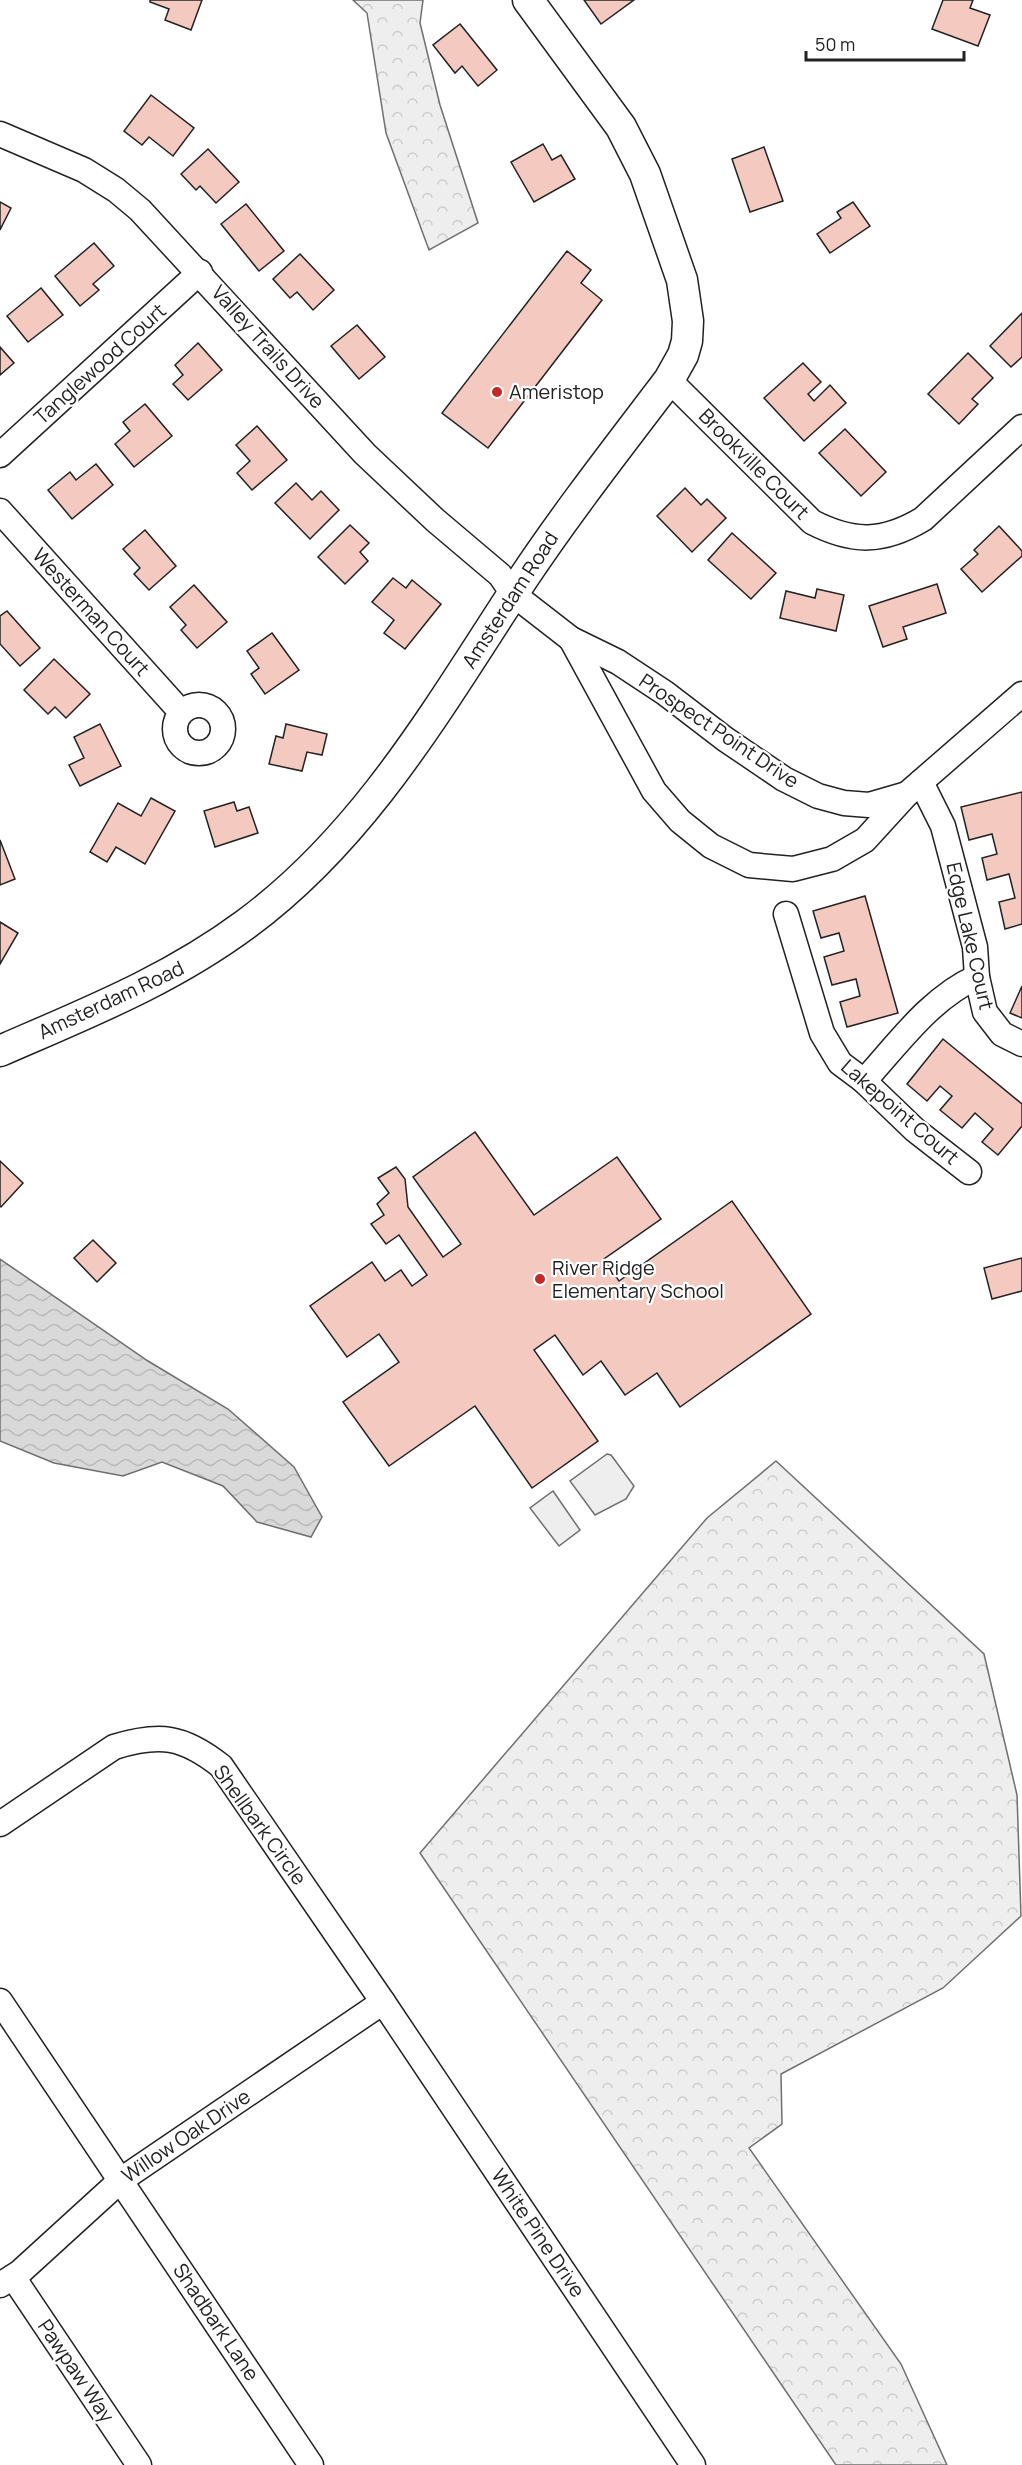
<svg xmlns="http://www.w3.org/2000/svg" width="1022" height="2465" viewBox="0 0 1022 2465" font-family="Manrope,sans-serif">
<defs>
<pattern id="forest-crowns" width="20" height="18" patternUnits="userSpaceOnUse" patternTransform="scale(1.5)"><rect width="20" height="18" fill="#eee"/><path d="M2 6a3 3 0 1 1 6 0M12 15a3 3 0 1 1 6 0" fill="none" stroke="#ccc"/></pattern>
<pattern id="water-waves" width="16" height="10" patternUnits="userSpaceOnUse" patternTransform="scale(1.5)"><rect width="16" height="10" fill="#d9d9d9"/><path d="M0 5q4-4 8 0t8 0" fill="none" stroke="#bababa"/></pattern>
</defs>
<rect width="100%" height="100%" fill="#fff"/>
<g fill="#eee" stroke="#6f6f6f" stroke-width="1.5">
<polygon points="607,1454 611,1455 634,1486 626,1499 595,1515 570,1481"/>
<polygon points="553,1491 580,1530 559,1546 530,1508"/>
</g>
<g fill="url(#forest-crowns)" stroke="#6f6f6f" stroke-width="1.5">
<polygon points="353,0 423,0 420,23 440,105 478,223 429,250 386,133 367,13"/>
<polygon points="776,1461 984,1654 1017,1795 1021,1916 943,1988 781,2074 782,2124 749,2148 901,2364 947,2465 836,2465 420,1853 707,1518"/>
</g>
<polygon fill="url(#water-waves)" stroke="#6f6f6f" stroke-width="1.5" points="0,1259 148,1361 228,1409 294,1467 322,1517 311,1537 257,1522 223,1486 162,1462 123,1476 54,1463 0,1441"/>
<g fill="#f3c9c0" stroke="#222" stroke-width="1.5">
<polygon points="150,0 202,0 191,30 165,20 169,9 150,2"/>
<polygon points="584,0 634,0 601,24"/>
<polygon points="943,0 973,0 970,8 990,15 978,46 932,29"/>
<polygon points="460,24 497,70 478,86 462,66 455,73 433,45"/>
<polygon points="151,95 194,128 173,156 149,137 142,145 124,131"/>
<polygon points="543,144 552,160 561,155 575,179 534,202 511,162"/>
<polygon points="764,147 783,201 750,212 732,159"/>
<polygon points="208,149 239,182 216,203 200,186 196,190 181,174"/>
<polygon points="0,202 11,208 0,230"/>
<polygon points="853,202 870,226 830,253 817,234 841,218 837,212"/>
<polygon points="246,204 284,251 259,271 221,224"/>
<polygon points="94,243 114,266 93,284 99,290 80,306 55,276"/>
<polygon points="567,251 591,270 581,283 602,300 488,448 442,413"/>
<polygon points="300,254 334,290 313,310 297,292 290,298 273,279"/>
<polygon points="41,288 63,315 28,342 7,316"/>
<polygon points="1022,313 1022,357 1011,367 990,346"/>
<polygon points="357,325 385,357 359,379 331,346"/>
<polygon points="198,343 222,370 188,400 173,384 183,375 175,365"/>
<polygon points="0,347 14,363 0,375"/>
<polygon points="968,353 993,378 972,399 978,404 959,424 928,394"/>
<polygon points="803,363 821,382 808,394 814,401 830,385 846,403 804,441 764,398"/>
<polygon points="145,404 172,436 134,467 115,444 130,431 123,422"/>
<polygon points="257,426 287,460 252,490 237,473 250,461 236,445"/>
<polygon points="845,429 886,472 861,496 819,453"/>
<polygon points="96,464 113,485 72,519 48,490 70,472 76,480"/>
<polygon points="296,483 312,500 321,491 339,510 310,539 275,503"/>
<polygon points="685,488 701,505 707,499 726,518 692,552 657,516"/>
<polygon points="350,525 369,543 360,552 368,561 345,584 318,557"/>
<polygon points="999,526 1022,551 1022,556 982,592 961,569 978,554 974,550"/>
<polygon points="145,530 176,566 149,590 134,574 140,568 123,549"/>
<polygon points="732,533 776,573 751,599 708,560"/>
<polygon points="393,578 406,588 412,580 441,604 405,649 384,633 394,620 372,602"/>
<polygon points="937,584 946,613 903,627 907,639 883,647 869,606"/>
<polygon points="194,585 227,622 197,648 181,630 186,625 170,607"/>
<polygon points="817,589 844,595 836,631 780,618 786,591 815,598"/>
<polygon points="7,611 40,648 20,666 0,644 0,616"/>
<polygon points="272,633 299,670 265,694 251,674 259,668 247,651"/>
<polygon points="54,659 90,694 66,718 55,707 48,714 24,690"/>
<polygon points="100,724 121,766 80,786 69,765 84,758 74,737"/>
<polygon points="286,724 327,734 322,755 307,752 302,771 269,764 276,736 283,738"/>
<polygon points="1022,792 1022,924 1005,929 999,902 1015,898 1009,874 987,880 982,858 997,854 992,834 969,840 961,807"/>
<polygon points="151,798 175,811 145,864 116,847 107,862 90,852 118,803 141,816"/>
<polygon points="234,802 237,811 249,807 258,833 215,847 204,811"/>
<polygon points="0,840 15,879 0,885"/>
<polygon points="865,896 898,1013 847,1027 840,1002 860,996 856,979 832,985 824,957 844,951 839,933 821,938 813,911"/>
<polygon points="0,922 18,933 0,964"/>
<polygon points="1022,986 1022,1018 1010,1013"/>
<polygon points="943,1039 1022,1104 1022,1126 998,1155 982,1142 993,1129 975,1113 962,1128 940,1110 952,1096 940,1086 927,1101 907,1084"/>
<polygon points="475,1132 534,1215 617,1157 661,1219 604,1259 619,1281 732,1201 811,1314 680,1407 657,1373 625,1395 601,1361 583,1375 555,1335 534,1350 598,1441 532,1488 475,1406 389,1466 343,1402 399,1362 379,1334 347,1357 310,1306 372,1262 385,1281 401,1270 412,1286 427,1275 399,1235 386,1244 371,1224 384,1215 377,1204 389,1193 378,1178 396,1167 405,1179 408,1207 443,1257 461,1244 413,1177"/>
<polygon points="0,1161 23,1183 1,1207 0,1206"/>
<polygon points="93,1240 116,1263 97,1282 74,1258"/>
<polygon points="1022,1258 1022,1291 992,1299 984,1268"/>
</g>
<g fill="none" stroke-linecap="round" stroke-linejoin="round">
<g stroke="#222" stroke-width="27">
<g id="minor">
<polyline points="0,134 84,170 116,190 140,210 365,454 435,520 500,575 513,594 571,639 618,662 665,693 725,739 784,779 818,796 844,803 869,805 907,794"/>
<path d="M669 380 812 522C853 543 883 543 923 519L1022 427"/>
<polyline points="0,455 200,272"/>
<polyline points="0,511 181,712"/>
<polyline points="571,639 654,791 680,821 711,846 749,865 793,869 832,859 865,840 907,794 1022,694"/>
<circle cx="199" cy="729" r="24"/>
<polyline points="921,782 943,826 975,947 977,977 985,1012 1002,1034 1022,1044"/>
<polyline points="786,914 822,1033 840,1063 864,1081 915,1130 969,1172"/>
<path d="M864 1081C898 1044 930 998 977 977"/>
<path d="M0 1824 114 1747C160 1733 183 1736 221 1766L383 2002 693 2465"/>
<polyline points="0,2001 311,2465"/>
<polyline points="13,2277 139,2465"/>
<polyline points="0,2285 19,2273 121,2180 383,2002"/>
</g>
</g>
<g stroke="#222" stroke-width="33">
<path id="major" d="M0 1051C87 1013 169 981 246 924 367 835 441 703 522 580 568 511 619 446 669 380L683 355 687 341 688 321 682 280 645 174 621 127 528 0"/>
</g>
<use href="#minor" stroke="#fff" stroke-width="24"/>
<use href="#major" stroke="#fff" stroke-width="30"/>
</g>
<g fill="#c62828" stroke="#fff" stroke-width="2">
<circle cx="497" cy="392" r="6"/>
<circle cx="540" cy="1279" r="6"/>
</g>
<g text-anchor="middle" stroke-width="4.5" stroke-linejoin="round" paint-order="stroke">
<g font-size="20" fill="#222" stroke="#fff">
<text transform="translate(268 347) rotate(48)" y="7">Valley Trails Drive</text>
<text transform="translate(100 364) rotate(-42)" y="7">Tanglewood Court</text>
<text transform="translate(754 464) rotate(45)" y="7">Brookville Court</text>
<text transform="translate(510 600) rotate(-57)" y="7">Amsterdam Road</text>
<text transform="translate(91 612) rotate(48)" y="7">Westerman Court</text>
<text transform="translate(719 731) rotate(34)" y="7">Prospect Point Drive</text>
<text transform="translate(970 936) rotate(77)" y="7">Edge Lake Court</text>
<text transform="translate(111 1000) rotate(-25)" y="7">Amsterdam Road</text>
<text transform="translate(900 1112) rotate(41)" y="7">Lakepoint Court</text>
<text transform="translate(260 1825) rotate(54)" y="7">Shellbark Circle</text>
<text transform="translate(186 2136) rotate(-34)" y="7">Willow Oak Drive</text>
<text transform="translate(538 2233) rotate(56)" y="7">White Pine Drive</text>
<text transform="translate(216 2322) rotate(56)" y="7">Shadbark Lane</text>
<text transform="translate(76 2371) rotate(56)" y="7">Pawpaw Way</text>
</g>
<g font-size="20" fill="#222" stroke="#fff" text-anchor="start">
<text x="509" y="399">Ameristop</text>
<text x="552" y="1275">River Ridge<tspan x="552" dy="23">Elementary School</tspan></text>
</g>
</g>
<path d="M806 51v9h158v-9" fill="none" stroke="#222222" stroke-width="3"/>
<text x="815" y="51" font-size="18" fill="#222222" stroke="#ffffff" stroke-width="4.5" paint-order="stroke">50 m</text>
</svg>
